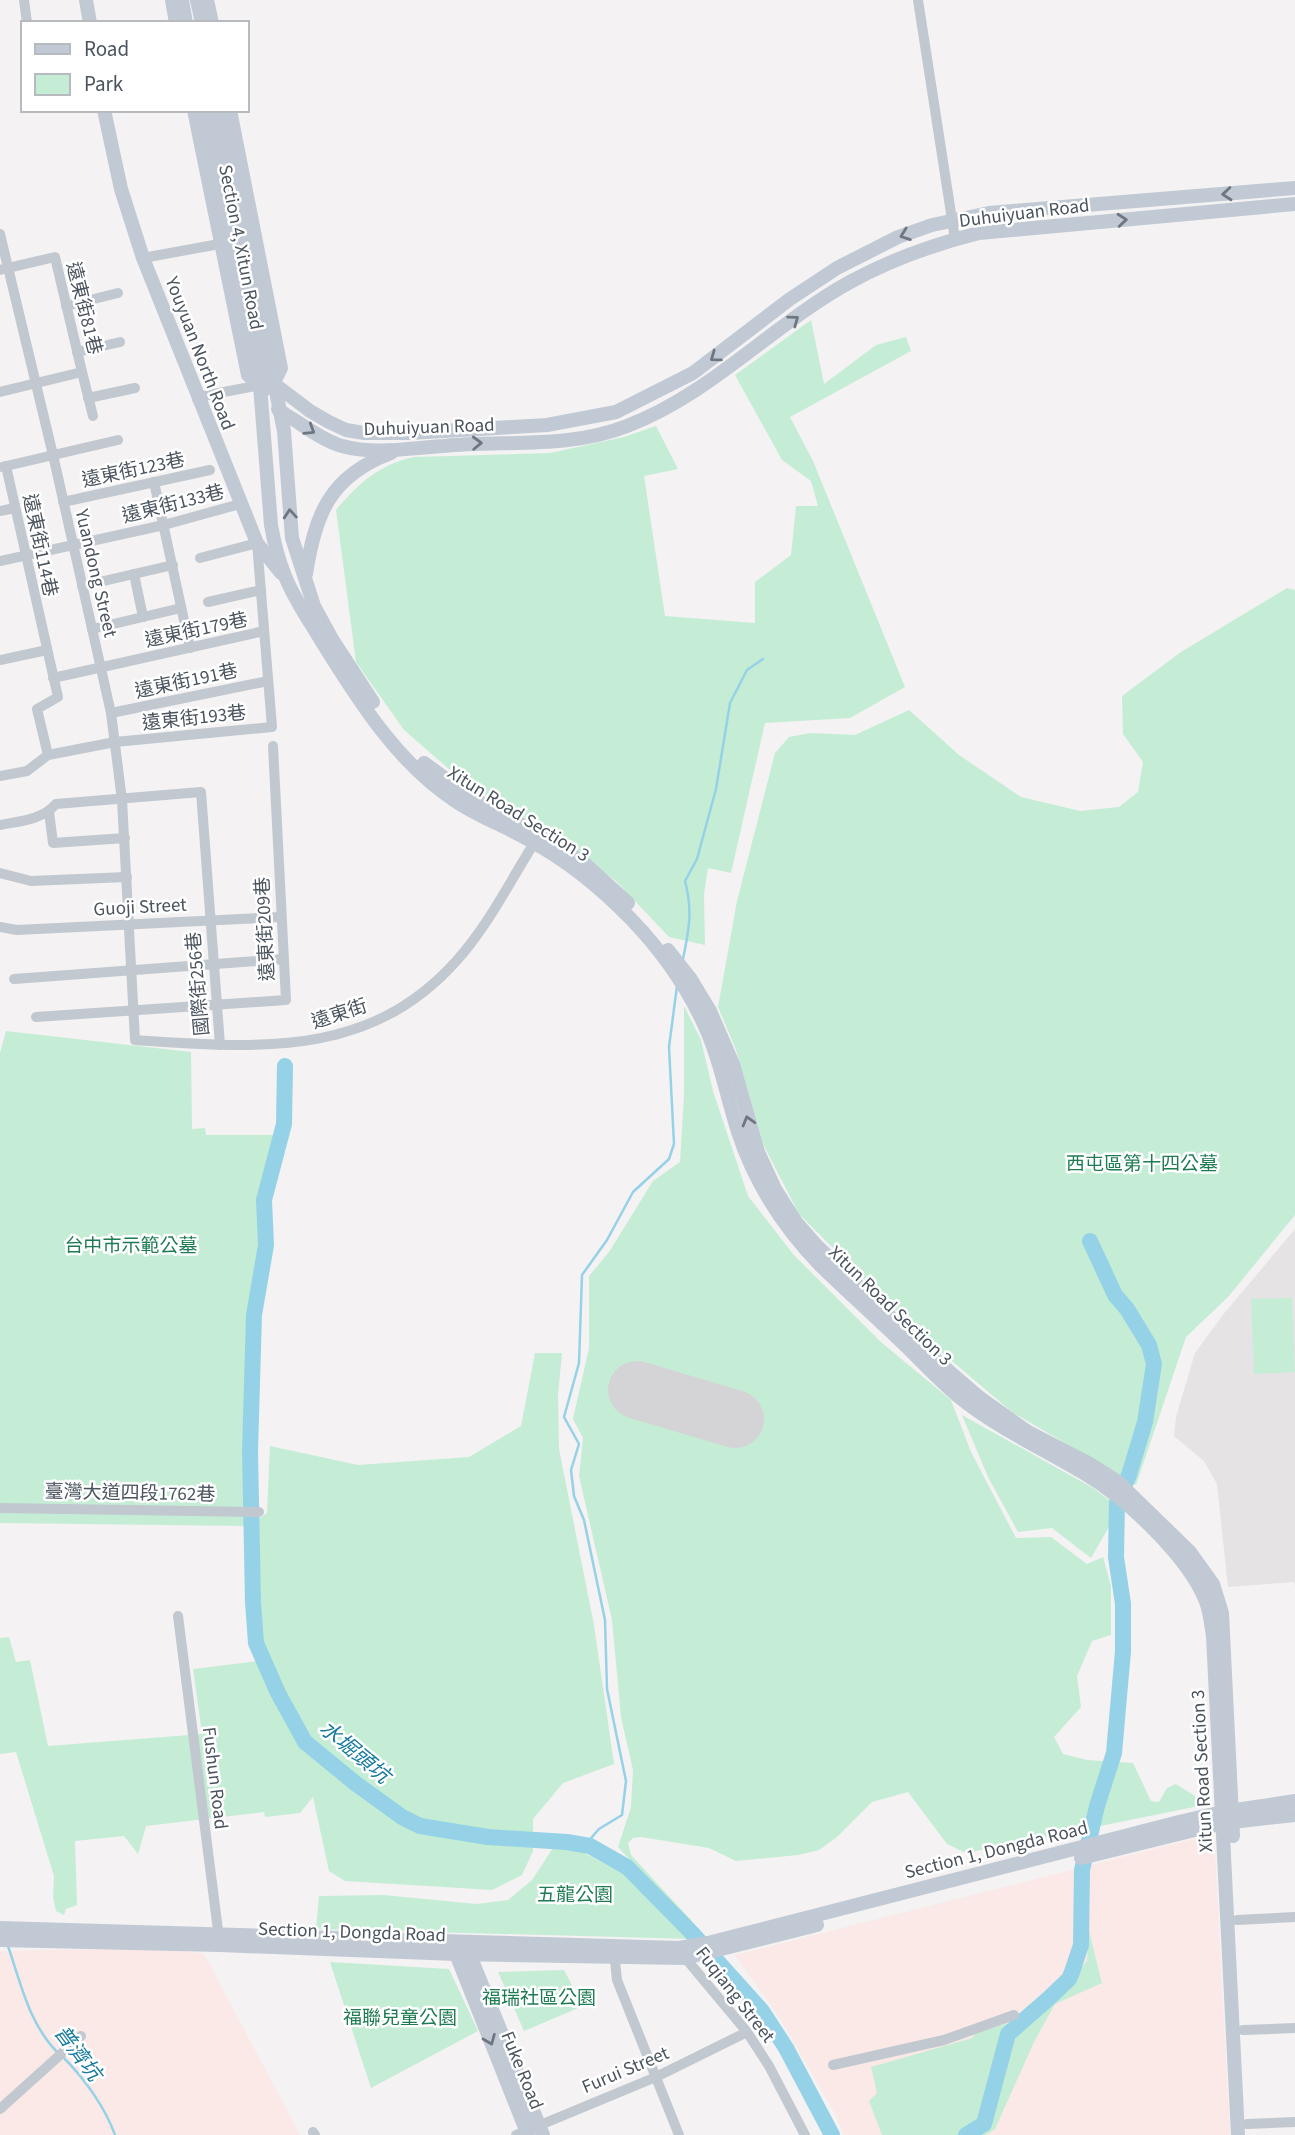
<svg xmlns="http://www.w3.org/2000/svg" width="1295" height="2135" viewBox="0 0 1295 2135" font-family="'Source Sans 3','Noto Sans TC',sans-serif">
<rect width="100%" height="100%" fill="#f4f2f2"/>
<polygon fill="#e5e3e3" points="1295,1229 1295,1586 1294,1582 1228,1587 1217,1484 1204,1461 1174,1436 1176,1417 1195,1353 1222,1316"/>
<g fill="#fae9e6">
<polygon points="1214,1834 1230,2135 844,2135 836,2115 781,2020 735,1955"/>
<polygon points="168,1948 204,1954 300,2135 0,2135 0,1951"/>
</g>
<g fill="#c5edd6">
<path d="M811 320 824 384 876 345 906 337 911 351 790 417 813 461 905 687 850 718 765 723 731 873 708 868 704 894 705 945 669 937 616 881 547 830 465 783 404 730 356 662 336 510C359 483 378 465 414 457L550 453 624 437 656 426 678 469 644 476 665 616 755 623V582L791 555 796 506H818L811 481 782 460 735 375Z"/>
<polygon points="1287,588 1295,590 1295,1215 1228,1297 1186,1337 1136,1485 1012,1412 913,1328 799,1214 763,1144 736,1050 718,1007 737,901 775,753 789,737 811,733 855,735 909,710 959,755 1021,797 1080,811 1119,807 1138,792 1143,762 1123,734 1122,696 1181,652"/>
<polygon points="684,1006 701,1040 713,1091 748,1196 793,1254 882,1343 951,1400 971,1452 1016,1538 1051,1537 1087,1564 1103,1557 1111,1586 1111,1635 1092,1641 1077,1676 1081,1707 1054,1737 1063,1754 1087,1760 1133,1763 1151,1801 1159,1802 1167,1788 1176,1784 1195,1796 1199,1806 966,1853 947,1844 908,1792 872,1802 837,1837 819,1850 798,1855 736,1861 709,1848 641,1837 633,1838 628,1843 631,1855 691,1920 691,1926 618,1847 631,1807 633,1770 621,1717 612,1620 579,1476 583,1438 573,1419 589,1348 589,1276 609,1252 653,1181 680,1162 684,1095"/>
<polygon points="6,1031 191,1052 192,1129 205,1128 206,1135 279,1135 261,1201 263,1246 252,1315 249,1372 250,1525 267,1513 270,1446 358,1465 469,1457 521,1426 535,1353 562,1353 558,1395 559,1449 594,1625 614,1764 563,1783 533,1819 533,1851 522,1875 492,1890 345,1881 329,1871 313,1797 300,1813 265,1817 264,1812 146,1826 138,1854 124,1836 75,1841 77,1905 66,1909 64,1915 56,1911 53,1897 54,1876 16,1752 0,1754 0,1638 9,1637 16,1662 30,1660 48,1746 202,1734 193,1669 258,1661 252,1638 245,1582 249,1526 0,1523 0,1053"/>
<polygon points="1292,1298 1295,1372 1254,1374 1251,1299"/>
<polygon points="962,1415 1093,1488 1120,1508 1091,1558 1052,1528 1018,1532 988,1477"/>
<polygon points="572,1847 614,1868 623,1870 692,1939 316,1929 319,1896 383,1895 477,1904 508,1900 532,1880 553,1848"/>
<polygon points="1089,1931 1102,1983 1055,2004 1034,2042 995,2129 986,2135 882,2135 869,2101 877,2093 871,2067 972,2038 976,2033 1032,2016 1068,1991 1077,1972 1087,1961"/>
<polygon points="330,1962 449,1969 478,2031 371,2088"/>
<polygon points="564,1970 583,2006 524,2031 498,1972"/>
</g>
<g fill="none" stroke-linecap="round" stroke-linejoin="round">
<g stroke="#95d2e7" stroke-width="2.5">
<path d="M683 959C689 929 693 911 685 881L697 859 716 789 730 703 747 670 763 659"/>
<polyline points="585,1845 599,1829 622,1815 626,1781 607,1689 605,1620 584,1520 574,1496 571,1470 579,1444 564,1417 579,1363 582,1275 607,1240 633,1192 669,1159 674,1144 669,1047 677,986"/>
<path d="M8 1946C21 1984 29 2024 58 2053"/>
<path d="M63 2057C84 2078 105 2107 115 2135"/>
</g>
<g stroke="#95d2e7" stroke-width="16">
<polyline points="285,1066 284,1124 264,1200 266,1245 254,1315 250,1451 253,1602 256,1643 278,1693 305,1742 355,1783 402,1817 420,1826 488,1837 567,1842 590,1846 627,1867 692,1933 762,2011 786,2048 832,2135"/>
<polyline points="966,2135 984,2124 1008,2034 1048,1999 1069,1979 1072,1972 1081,1945 1082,1870 1097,1806 1114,1753 1123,1651 1123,1604 1116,1557 1117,1502 1129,1475 1145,1422 1154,1364 1149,1345 1127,1309 1115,1295 1090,1241"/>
</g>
<polyline stroke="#d4d4d6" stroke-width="58" points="637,1390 735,1419"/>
<g stroke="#c1c8cf" stroke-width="10">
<polyline points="24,0 27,23"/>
<polyline points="918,0 955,239"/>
<path d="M0 234 53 455 111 713 122 800 135 1040C260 1048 375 1060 464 952 492 918 512 878 536 840"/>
<polyline points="143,258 214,245"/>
<polyline points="0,270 55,257 82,372 0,392"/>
<polyline points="66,306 118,293"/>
<polyline points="77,352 120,342"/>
<polyline points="82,372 93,416"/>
<polyline points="88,398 135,388"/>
<polyline points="197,399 208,395 261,385"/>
<polyline points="6,466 58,697 37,709 48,755"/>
<polyline points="2,467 118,440"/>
<polyline points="154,482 190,648"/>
<polyline points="63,502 210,470"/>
<polyline points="0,511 15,508"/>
<polyline points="0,561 164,525 240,504"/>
<polyline points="134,574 143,617"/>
<polyline points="82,586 173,565"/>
<polyline points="208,602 261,590"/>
<polyline points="92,629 181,608"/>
<polyline points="0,660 47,650"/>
<polyline points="53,678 264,631"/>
<polyline points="111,713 268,681"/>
<polyline points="0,776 27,771 48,755 115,742 272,727 257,543 200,558"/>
<polyline points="49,812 53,843 125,838"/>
<path d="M0 825C20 821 42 820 56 804L201 792 220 1045"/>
<polyline points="0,873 31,881 127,877"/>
<polyline points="0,927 17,930 281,917"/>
<polyline points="14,979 283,959"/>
<polyline points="36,1017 286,1000 273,746"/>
<polyline points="0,1508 259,1512"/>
<polyline points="178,1616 219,1938"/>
<polyline points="1237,1920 1295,1917"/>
<polyline points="614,1951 617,1980 679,2135"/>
<polyline points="682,1954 747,2032 769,2066 805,2135"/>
<polyline points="1243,2030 1295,2028"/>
<polyline points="833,2065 944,2040 1014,2015"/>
<polyline points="0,2109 81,2036"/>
<polyline points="1247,2124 1295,2122"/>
<polyline points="313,2132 315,2135"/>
<polyline points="516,2135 656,2077 747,2032"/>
</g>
<g stroke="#c1c9d4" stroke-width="14">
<polyline points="86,0 90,23"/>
<polyline points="172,0 176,23"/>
<polyline points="182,0 186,23"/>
<polyline points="197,0 202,23"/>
<polyline points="207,0 212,23"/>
<polyline points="104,110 121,189 143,258 257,543 281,573"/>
<polyline points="194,110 248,375 264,390"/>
<path d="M205 110 259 373 271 525C274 542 278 559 285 576 294 599 309 620 322 642 358 700 398 764 457 802 480 817 507 827 531 841 568 861 602 889 631 919 658 947 684 983 701 1018 719 1054 726 1094 738 1132 755 1184 784 1228 821 1266 850 1294 880 1321 909 1349 925 1365 941 1382 958 1396 997 1428 1044 1449 1087 1475 1127 1499 1187 1556 1205 1599 1210 1610 1211 1624 1213 1636L1238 2135"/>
<polyline points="219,110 284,431 292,538 314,606 332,639 373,702"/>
<polyline points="230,110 281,368 274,382"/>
<polyline points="273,383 310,411 329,422 346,430 364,433 408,433 547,425 616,412 693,373 790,299 837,268 898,237 932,225 989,213 1295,188"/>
<path d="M278 409C283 414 290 417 296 421 310 430 325 441 342 446 374 455 411 448 443 446 504 440 569 449 627 426 711 394 772 325 850 282 890 260 935 244 979 233L1295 204"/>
<path d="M306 574C315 514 330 476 391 453"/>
<polyline points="424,763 472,798 540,834 585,864 628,903"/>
<polyline points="668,950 690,978 710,1011 733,1064 758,1152 775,1189 796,1222 817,1246 929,1354 980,1398 1028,1432 1090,1464 1118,1482 1190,1552 1213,1584 1222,1613 1233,1836"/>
<polyline points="1081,1858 1223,1823 1295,1815"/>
<polyline points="0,1928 679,1948 708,1943 1179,1822 1222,1812 1295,1801"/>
<polyline points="0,1940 220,1945 456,1954 685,1958 817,1925"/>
<polyline points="457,1947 456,1954 528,2135"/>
<polyline points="465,1950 469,1953 543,2135"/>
</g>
</g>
<defs><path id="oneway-chevron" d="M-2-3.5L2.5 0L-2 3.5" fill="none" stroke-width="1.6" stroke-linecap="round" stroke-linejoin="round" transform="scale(1.75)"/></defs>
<g stroke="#6e7781">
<use href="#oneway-chevron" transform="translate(1227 194) rotate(175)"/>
<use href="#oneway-chevron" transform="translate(1122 220) rotate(-5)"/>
<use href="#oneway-chevron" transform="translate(905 235) rotate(160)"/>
<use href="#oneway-chevron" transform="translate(794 320) rotate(-36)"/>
<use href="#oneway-chevron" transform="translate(715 357) rotate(144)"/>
<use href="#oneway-chevron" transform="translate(310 430) rotate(32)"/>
<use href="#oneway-chevron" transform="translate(477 443) rotate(-2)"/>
<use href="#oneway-chevron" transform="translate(290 514) rotate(-94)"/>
<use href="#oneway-chevron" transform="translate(748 1121) rotate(-106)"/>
<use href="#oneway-chevron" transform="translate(490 2040) rotate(68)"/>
</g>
<g text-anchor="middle" stroke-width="5" stroke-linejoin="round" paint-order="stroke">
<g font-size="19" fill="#4b545e" stroke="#fff">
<text transform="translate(1024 212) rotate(-7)" y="7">Duhuiyuan Road</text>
<text transform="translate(242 247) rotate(79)" y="7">Section 4, Xitun Road</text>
<text transform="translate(85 308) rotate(76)" y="7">遠東街81巷</text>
<text transform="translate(201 353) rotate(69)" y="7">Youyuan North Road</text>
<text transform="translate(429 426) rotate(-2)" y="7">Duhuiyuan Road</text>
<text transform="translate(133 469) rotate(-12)" y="7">遠東街123巷</text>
<text transform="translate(173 503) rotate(-14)" y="7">遠東街133巷</text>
<text transform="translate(41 545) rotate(78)" y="7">遠東街114巷</text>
<text transform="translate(97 573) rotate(77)" y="7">Yuandong Street</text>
<text transform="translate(196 629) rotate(-12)" y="7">遠東街179巷</text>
<text transform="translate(186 680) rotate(-12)" y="7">遠東街191巷</text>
<text transform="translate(194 717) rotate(-6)" y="7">遠東街193巷</text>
<text transform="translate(519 813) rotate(32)" y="7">Xitun Road Section 3</text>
<text transform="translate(140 906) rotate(-3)" y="7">Guoji Street</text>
<text transform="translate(264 929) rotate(-93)" y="7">遠東街209巷</text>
<text transform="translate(197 984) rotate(-95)" y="7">國際街256巷</text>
<text transform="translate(339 1013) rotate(-18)" y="7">遠東街</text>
<text transform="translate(891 1305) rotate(44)" y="7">Xitun Road Section 3</text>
<text transform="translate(130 1492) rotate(1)" y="7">臺灣大道四段1762巷</text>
<text transform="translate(1201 1771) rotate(-93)" y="7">Xitun Road Section 3</text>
<text transform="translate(216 1778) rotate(83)" y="7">Fushun Road</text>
<text transform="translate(996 1849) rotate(-14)" y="7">Section 1, Dongda Road</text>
<text transform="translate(352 1931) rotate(2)" y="7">Section 1, Dongda Road</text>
<text transform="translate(736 1994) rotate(52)" y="7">Fuqiang Street</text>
<text transform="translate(625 2069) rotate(-23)" y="7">Furui Street</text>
<text transform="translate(523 2070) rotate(68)" y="7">Fuke Road</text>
</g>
<g font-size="19" fill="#1f7c52" stroke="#fff">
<text x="1142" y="1170">西屯區第十四公墓</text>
<text x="131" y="1252">台中市示範公墓</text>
<text x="575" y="1901">五龍公園</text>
<text x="539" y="2004">福瑞社區公園</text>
<text x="400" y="2024">福聯兒童公園</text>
</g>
<g font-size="21" font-style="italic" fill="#177a9e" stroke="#fff">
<text transform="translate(355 1752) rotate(40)" y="7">水堀頭坑</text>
<text transform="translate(78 2053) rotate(53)" y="7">普濟坑</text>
</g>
</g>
<rect x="21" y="21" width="228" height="91" fill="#ffffff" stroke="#b7bbbf" stroke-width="2"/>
<rect x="35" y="44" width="35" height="10" fill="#c1c9d4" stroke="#b7bbbf" stroke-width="2"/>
<text x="84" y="56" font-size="21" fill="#4b545e">Road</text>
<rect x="35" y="74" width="35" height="21" fill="#c5edd6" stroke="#b7bbbf" stroke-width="2"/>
<text x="84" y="91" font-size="21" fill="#4b545e">Park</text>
</svg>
